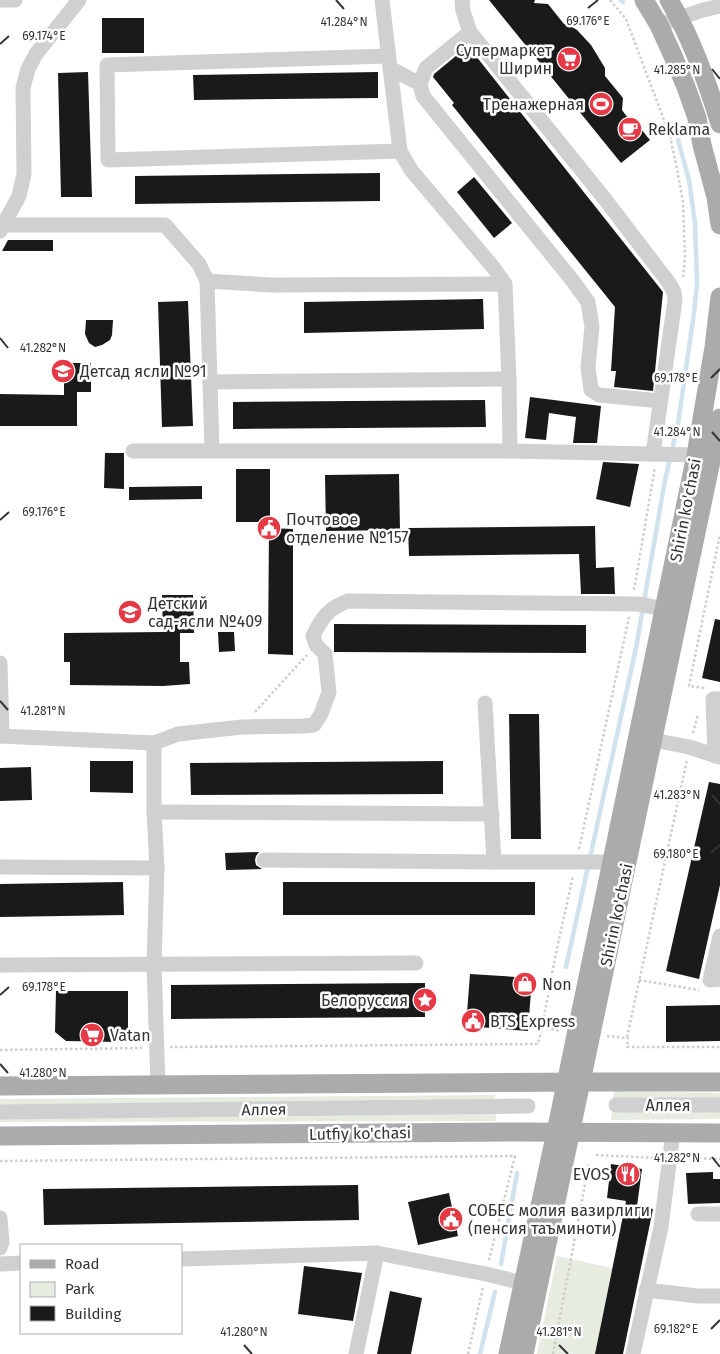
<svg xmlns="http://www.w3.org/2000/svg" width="720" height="1354" viewBox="0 0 720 1354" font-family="'Fira Sans',sans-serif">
<rect width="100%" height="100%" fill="#fff"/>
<g fill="#e6ecdf">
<polygon points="614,1091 720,1093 720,1119 611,1120"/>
<polygon points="495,1095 496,1121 0,1122 0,1099"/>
<polygon points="557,1256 612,1268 595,1354 537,1354"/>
</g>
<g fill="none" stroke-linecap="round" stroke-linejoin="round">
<g stroke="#cfe2ee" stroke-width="4.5">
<polyline points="621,0 623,2"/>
<polyline points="566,967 636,648 665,480 678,424 694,313 697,284 695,223 689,180 678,140"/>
<polyline points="501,1264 517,1173"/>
<polyline points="480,1354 495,1292"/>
</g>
</g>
<g fill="#1a1a1a">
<polygon points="489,0 535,0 534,3 548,4 564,24 571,26 577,30 591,45 605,68 605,76 623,98 622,110 628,118 632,118 650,140 621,163"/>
<rect x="102" y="18" width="42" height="35"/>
<polygon points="468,46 663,292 653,391 614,387 616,371 611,371 615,307 452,105 454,103 433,77 434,74"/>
<polygon points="88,72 92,197 61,197 58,73"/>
<polygon points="378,72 378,98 194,100 193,75"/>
<polygon points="380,173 380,201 135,204 135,176"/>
<polygon points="474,177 512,223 494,238 457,192"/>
<polygon points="8,240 53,240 53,251 2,251"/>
<polygon points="483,299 484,329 304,333 304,302"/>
<polygon points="188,301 193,426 162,427 158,302"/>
<polygon points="86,320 113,320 112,335 110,340 102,345 95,347 89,343 85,334"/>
<polygon points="64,363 91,363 91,392 77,392 77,426 0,426 0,394 64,395"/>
<polygon points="530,397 601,406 597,443 573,443 576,417 549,413 546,440 525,438"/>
<polygon points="485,400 486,427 233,429 233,402"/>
<polygon points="105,453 124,453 124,489 104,488"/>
<polygon points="603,462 639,464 630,507 596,499"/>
<rect x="236" y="469" width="34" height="53"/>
<polygon points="399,474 400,530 326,531 325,475"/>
<polygon points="202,486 202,499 129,500 129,487"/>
<polygon points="595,526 596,568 614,567 615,594 581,594 579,554 409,556 408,528"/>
<polygon points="269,528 293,529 293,655 268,654"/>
<polygon points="162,595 193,595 194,633 180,633 180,662 189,662 190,684 163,686 70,685 70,662 64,662 64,633 163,632"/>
<polygon points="715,619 720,620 720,682 702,678"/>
<polygon points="334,624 586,625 586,653 334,652"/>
<polygon points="218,632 234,632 235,651 219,652"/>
<polygon points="509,714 539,714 541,839 511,839"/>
<polygon points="90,761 133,761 133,793 90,792"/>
<polygon points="443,761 443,794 191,795 190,763"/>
<polygon points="31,767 32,800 0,801 0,768"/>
<polygon points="709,782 720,784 720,885 699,979 666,971"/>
<polygon points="259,852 256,856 255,860 256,865 262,869 226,870 225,853"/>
<polygon points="123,882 124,915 0,917 0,884"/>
<rect x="283" y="882" width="252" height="33"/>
<polygon points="470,974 532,978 528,1031 466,1026"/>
<polygon points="425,983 425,1017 171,1019 171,985"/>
<polygon points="56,991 128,991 128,1031 119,1042 66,1041 55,1032"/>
<polygon points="720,1005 720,1041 666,1042 666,1006"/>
<polygon points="611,1164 642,1169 637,1206 653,1209 623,1354 595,1354 626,1201 607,1198"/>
<polygon points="713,1172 713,1179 720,1179 720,1203 688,1204 686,1173"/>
<polygon points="358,1185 359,1220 44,1225 43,1189"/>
<polygon points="449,1193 458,1236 418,1245 408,1202"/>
<polygon points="304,1266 362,1273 353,1321 298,1314"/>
<polygon points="390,1291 422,1298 411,1354 377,1354"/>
</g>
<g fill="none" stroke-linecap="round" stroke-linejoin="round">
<g stroke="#cdcdcd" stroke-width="2.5" stroke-dasharray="2.5 2.5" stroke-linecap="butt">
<polyline points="610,0 626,19 670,136 677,169 683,202 685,255 683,279"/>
<polyline points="634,590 655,467"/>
<polyline points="704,688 689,686 720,534"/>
<polyline points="255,712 307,655"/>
<polyline points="693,733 698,714"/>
<polyline points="579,849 629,617"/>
<polyline points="639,980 699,990"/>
<polyline points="542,1027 556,953 573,876"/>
<polyline points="607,1036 628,1038 627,1047 720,1047"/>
<polyline points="627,1037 687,760"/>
<polyline points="170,1047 538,1044 542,1027 560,1031"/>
<polyline points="0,1050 142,1048"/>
<polyline points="596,1155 656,1158"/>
<polyline points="684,1158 720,1159"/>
<polyline points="0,1161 515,1156 489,1260"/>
<polyline points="468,1354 483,1287"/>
<polyline points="553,1354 589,1163"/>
</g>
<g stroke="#d0d0d0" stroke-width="15">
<polyline points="0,0 15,0"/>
<polyline points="382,0 400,151 411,170 493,267 505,284 509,379 510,451"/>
<polyline points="462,0 463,11 470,32 604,198 669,283 674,292 675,300 653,454"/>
<polyline points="659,25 703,10 720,6"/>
<polyline points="470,32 426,68 420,84 423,96 572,280 588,302 592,327 588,367 591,390 599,395 660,401"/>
<polyline points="388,56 107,65 108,160 400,151"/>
<polyline points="390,68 420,84"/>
<polyline points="4,225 165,225 199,264 207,281 212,450"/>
<polyline points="0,231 19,196 24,174 23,88 28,69 36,54 79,0"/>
<polyline points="207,281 271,285 505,284"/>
<polyline points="210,382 509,379"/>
<polyline points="133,451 510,451 696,455 705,456"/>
<polyline points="0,663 2,736"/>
<polyline points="485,703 494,862"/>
<polyline points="0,736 154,743 154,812 157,868 154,964 158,1085"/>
<polyline points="653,740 689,747 720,757"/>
<path d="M154 743 178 734 242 727 304 726 314 725 321 714 329 692 325 654 316 645 313 636C322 617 329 608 348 601L637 604 665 609"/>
<polyline points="715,756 713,699 720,699"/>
<polyline points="154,812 492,814"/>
<polyline points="264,860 494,862 612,862"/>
<polyline points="0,867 157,868"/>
<polyline points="720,936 710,980 720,979"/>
<polyline points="0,965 416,963"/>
<polyline points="616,1105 720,1105"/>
<polyline points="0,1112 528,1106"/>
<polyline points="698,1214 720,1214"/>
<polyline points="0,1218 2,1242 0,1248"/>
<polyline points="377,1253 486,1274 523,1283"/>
<polyline points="181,1259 377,1253 356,1354"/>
<polyline points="0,1264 21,1263"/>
<polyline points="646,1290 698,1296 720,1296"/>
<polyline points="633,1354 661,1227 673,1133"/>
</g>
<g stroke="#ababab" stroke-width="19">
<polyline points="644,0 659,25 673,56 686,87 697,118 702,145 716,197 720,225"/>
<path d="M669 0C692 39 707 81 720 124"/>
<polyline points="0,1086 581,1082 720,1082"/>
<polyline points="0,1136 516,1132 720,1133"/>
<polyline points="508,1354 556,1132 696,455 714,347 720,297"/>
<polyline points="524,1354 720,418"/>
</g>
</g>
<path fill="none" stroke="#333" stroke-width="2" d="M336 0 344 9M588 8 598 0M0 44 9 36M712 69 720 79M0 338 8 348M711 378 720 369M712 432 720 441M0 520 9 512M0 701 8 710M712 795 720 804M711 853 720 845M0 995 9 987M0 1064 8 1073M712 1157 720 1167M711 1329 720 1320M244 1345 252 1354M559 1345 568 1354"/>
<defs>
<g id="supermarket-disc" transform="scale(1.25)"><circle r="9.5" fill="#e63946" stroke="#fff"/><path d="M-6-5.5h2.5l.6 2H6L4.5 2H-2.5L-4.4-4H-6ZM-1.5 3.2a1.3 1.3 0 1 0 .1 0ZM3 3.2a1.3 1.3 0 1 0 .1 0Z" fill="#fff"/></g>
<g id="stadium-disc" transform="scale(1.25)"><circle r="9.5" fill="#e63946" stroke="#fff"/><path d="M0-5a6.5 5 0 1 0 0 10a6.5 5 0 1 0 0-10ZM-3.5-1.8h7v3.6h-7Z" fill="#fff"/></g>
<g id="cafe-disc" transform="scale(1.25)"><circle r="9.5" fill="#e63946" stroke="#fff"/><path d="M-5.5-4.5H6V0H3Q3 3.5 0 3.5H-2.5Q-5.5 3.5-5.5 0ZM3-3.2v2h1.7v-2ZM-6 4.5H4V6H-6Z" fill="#fff"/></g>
<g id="school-disc" transform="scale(1.25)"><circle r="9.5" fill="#e63946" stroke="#fff"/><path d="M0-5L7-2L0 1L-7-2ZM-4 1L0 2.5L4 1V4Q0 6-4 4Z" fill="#fff"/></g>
<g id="civic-disc" transform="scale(1.25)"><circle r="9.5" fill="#e63946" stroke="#fff"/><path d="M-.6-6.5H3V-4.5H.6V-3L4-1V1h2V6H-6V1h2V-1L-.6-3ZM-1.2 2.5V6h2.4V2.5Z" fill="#fff"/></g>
<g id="shop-disc" transform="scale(1.25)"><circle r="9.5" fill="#e63946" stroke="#fff"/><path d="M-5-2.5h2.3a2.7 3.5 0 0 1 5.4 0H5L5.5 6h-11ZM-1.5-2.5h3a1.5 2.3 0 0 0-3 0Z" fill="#fff"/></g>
<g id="sight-disc" transform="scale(1.25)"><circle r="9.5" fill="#e63946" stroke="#fff"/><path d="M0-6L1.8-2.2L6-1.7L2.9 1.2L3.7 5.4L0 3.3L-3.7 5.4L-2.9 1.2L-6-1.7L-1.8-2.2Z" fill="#fff"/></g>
<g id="restaurant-disc" transform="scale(1.25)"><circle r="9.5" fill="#e63946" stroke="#fff"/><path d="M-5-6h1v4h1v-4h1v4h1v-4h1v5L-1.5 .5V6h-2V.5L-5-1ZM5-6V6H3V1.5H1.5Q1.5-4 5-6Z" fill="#fff"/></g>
</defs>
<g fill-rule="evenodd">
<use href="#supermarket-disc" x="569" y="59"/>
<use href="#stadium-disc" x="601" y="104"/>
<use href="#cafe-disc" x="630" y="129"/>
<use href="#school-disc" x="63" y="371"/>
<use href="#civic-disc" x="269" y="528"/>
<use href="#school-disc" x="130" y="612"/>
<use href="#shop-disc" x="525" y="984"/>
<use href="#sight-disc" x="425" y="1000"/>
<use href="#civic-disc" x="473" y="1021"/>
<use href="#supermarket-disc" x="92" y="1035"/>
<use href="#restaurant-disc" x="628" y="1174"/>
<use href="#civic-disc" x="451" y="1219"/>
</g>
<g text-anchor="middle" stroke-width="5" stroke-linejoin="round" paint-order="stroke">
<g font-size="16" fill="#333" stroke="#fff" text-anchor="start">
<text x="552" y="56" text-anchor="end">Супермаркет<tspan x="552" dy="18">Ширин</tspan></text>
<text x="584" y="110" text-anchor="end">Тренажерная</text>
<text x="648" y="135">Reklama</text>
<text x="80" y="377">Детсад ясли №91</text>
<text x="286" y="525">Почтовое<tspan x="286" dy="18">отделение №157</tspan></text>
<text x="148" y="609">Детский<tspan x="148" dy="18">сад-ясли №409</tspan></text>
<text x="542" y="990">Non</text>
<text x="408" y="1006" text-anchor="end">Белоруссия</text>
<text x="490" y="1027">BTS Express</text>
<text x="110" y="1041">Vatan</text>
<text x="610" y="1180" text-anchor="end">EVOS</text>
<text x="468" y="1216">СОБЕС молия вазирлиги<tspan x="468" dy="18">(пенсия таъминоти)</tspan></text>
</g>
<g font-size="16" fill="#333" stroke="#fff">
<text transform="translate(685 510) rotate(-79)" y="6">Shirin ko'chasi</text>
<text transform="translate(616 915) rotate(-78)" y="6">Shirin ko'chasi</text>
<text x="668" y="1111">Аллея</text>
<text transform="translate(264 1109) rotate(-1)" y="6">Аллея</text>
<text transform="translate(360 1133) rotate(-1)" y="6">Lutfiy ko'chasi</text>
</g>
</g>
<g font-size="12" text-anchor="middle" fill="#333" stroke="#fff" stroke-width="5" stroke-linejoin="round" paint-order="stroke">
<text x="588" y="25">69.176°E</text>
<text x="344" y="26">41.284°N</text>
<text x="44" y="40">69.174°E</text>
<text x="677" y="74">41.285°N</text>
<text x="43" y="352">41.282°N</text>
<text x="676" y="382">69.178°E</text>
<text x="677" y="436">41.284°N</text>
<text x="44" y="516">69.176°E</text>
<text x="43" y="715">41.281°N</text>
<text x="677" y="799">41.283°N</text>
<text x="676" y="858">69.180°E</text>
<text x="44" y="991">69.178°E</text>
<text x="43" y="1077">41.280°N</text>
<text x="677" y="1162">41.282°N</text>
<text x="676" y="1333">69.182°E</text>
<text x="244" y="1336">41.280°N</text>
<text x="559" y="1336">41.281°N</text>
</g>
<rect x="20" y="1244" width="162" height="90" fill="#ffffff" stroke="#adadad"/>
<rect x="30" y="1260" width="25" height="8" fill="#ababab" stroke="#adadad"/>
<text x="65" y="1269" font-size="15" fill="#333333">Road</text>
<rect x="30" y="1282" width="25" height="15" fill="#e6ecdf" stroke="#adadad"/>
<text x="65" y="1294" font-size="15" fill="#333333">Park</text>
<rect x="30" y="1306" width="25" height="15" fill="#1a1a1a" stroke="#adadad"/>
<text x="65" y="1319" font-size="15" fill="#333333">Building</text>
</svg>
